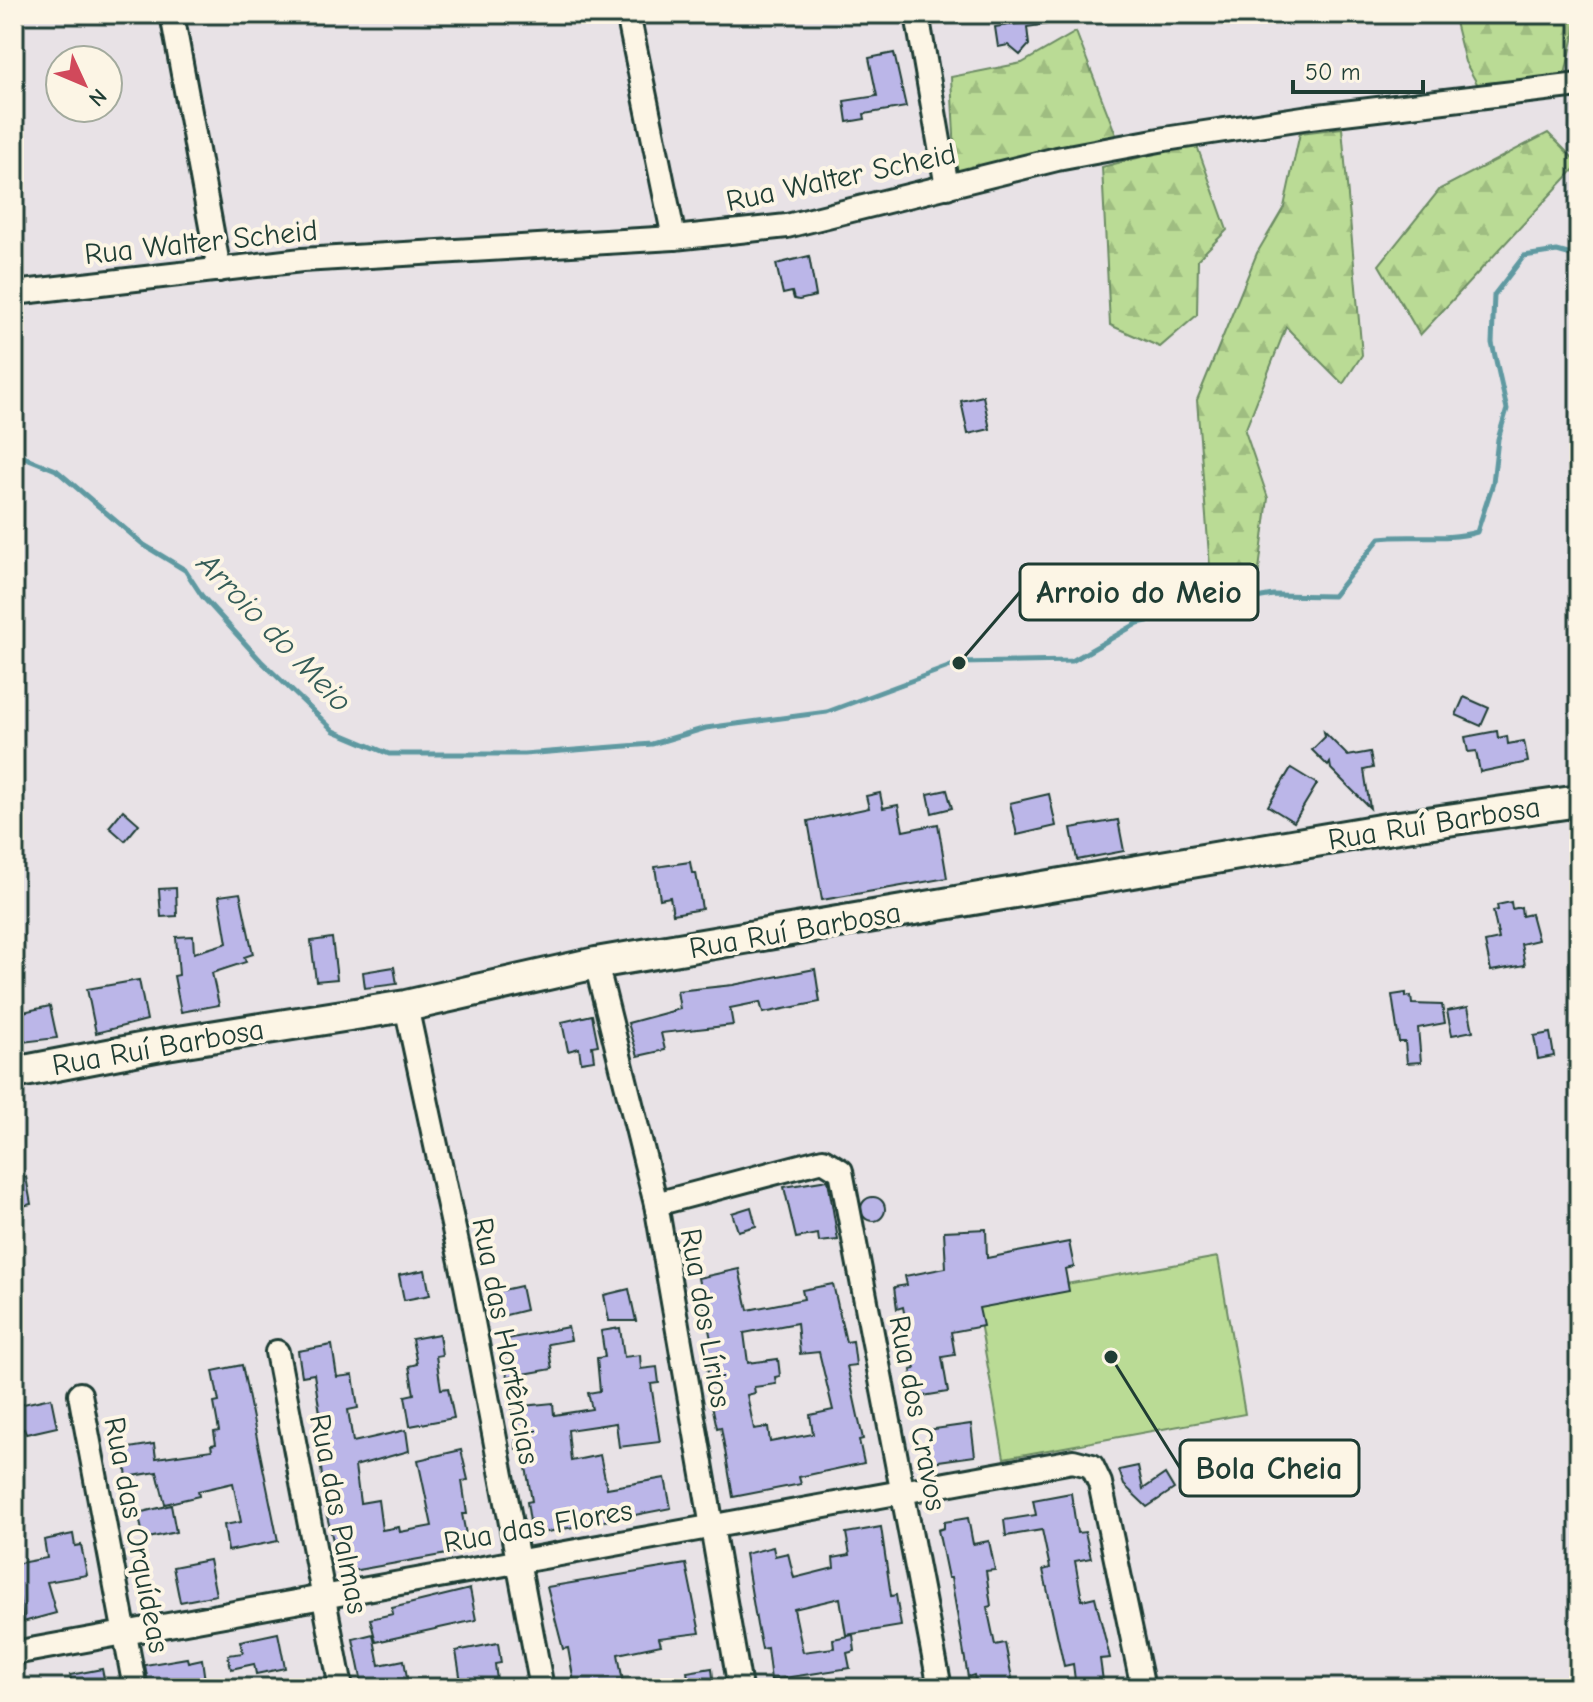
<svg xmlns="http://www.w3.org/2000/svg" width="1593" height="1702" viewBox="0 0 1593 1702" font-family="'Comic Neue',sans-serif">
<defs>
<pattern id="forest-firs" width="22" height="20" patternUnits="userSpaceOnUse" patternTransform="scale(2)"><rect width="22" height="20" fill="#badb95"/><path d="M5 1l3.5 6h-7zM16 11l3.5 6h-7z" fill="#9fbd81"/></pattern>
</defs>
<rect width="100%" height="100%" fill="#e8e2e6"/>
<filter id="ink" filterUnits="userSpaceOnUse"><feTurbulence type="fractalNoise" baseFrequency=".0125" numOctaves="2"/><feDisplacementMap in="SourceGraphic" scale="16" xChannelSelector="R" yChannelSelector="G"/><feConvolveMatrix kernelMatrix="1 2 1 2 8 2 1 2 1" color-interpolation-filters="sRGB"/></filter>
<g filter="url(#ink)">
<polygon fill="#badb95" stroke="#6c8c64" stroke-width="2" points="1218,1257 1245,1414 1004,1458 976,1300"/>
<g fill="url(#forest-firs)" stroke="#6c8c64" stroke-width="2">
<polygon points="1453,14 1579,14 1564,79 1480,89 1465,62"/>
<polygon points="1076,32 1118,140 956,173 951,77 1022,63"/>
<polygon points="1342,128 1362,355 1343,384 1286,327 1245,431 1268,498 1257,586 1211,581 1197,400 1257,253 1284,207 1300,133"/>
<polygon points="1548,133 1579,164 1420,335 1379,265 1440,189"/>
<polygon points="1196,143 1227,230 1198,259 1197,315 1160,347 1110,325 1102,167"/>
</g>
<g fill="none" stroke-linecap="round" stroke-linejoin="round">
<path stroke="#5f99a1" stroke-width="5" d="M14 453 56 470 144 545 185 570 202 596 261 661 334 731 389 754H524L652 744 706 728 827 712 959 663 1072 661 1138 623 1217 605 1273 595 1333 596 1380 538C1411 534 1447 541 1477 532L1493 483 1498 439 1507 409 1492 343 1494 295 1524 256 1557 251 1579 257"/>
</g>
<g fill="#bbb6e8" stroke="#1f3d34" stroke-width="2" fill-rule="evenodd">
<polygon points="1021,14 1061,14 1062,22 1027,27 1029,45 1020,55 1008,45 998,47 995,27 1023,23"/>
<polygon points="894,53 906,107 864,114 865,119 847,122 844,101 877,96 869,58"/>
<polygon points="809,256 816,296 799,300 794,299 792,292 783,294 776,264"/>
<polygon points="983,396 990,429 968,434 961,401"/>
<polygon points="1464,697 1489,708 1481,726 1456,715"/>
<polygon points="1497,731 1498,738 1507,736 1508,744 1524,741 1528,762 1480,772 1476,751 1468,752 1465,737"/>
<polygon points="1324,732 1348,756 1370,752 1373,768 1364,770 1370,808 1331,769 1330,763 1328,766 1312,750 1325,737"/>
<polygon points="1291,768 1317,784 1294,822 1268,806"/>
<polygon points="947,790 952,808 932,813 928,794"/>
<polygon points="880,793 883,808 898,805 903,831 938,824 947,878 822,900 808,821 869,808 866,796"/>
<polygon points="1049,794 1056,826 1017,835 1010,803"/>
<polygon points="123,810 139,824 125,841 109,827"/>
<polygon points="1118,820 1124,851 1077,860 1071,828"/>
<polygon points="690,862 692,873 696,873 702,909 673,914 670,897 660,899 655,867"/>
<polygon points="176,888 177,916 161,917 159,889"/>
<polygon points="240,893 253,954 244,957 246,962 212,973 219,1005 181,1012 174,976 179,975 176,937 193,936 194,953 227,943 219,896"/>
<polygon points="1511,902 1512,909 1521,907 1522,916 1531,914 1538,940 1521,944 1525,965 1491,971 1485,942 1499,939 1493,911 1498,910 1497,905"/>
<polygon points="332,938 337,979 316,981 311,941"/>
<polygon points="394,967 397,984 365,988 363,972"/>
<polygon points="815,969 820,1002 763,1013 760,1002 730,1008 733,1025 661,1033 665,1050 638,1056 628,1023 680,1009 677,991 733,985"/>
<polygon points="139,980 147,1020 96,1033 87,989"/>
<polygon points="1406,993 1406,997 1411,996 1412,1004 1442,1005 1445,1023 1418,1028 1421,1062 1407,1063 1405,1042 1399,1042 1392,995"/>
<polygon points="50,1006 57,1038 14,1043 14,1014"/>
<polygon points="1468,1007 1473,1031 1452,1035 1447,1011"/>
<polygon points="592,1015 598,1045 592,1046 594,1060 581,1062 579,1048 568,1051 562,1022"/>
<polygon points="1550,1033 1554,1056 1538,1059 1534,1036"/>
<polygon points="26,1177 31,1204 14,1208 14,1179"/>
<polygon points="828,1180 838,1240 819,1242 818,1234 796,1238 784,1187"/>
<circle cx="873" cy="1209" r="12"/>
<polygon points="751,1207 756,1226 738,1231 732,1213"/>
<polygon points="986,1229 987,1258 1069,1242 1074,1267 1065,1269 1069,1291 979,1308 983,1326 951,1332 955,1355 942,1357 948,1392 916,1397 911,1370 915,1369 903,1307 897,1309 894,1287 907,1285 905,1276 946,1268 944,1231"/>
<path d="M739 1269 748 1310 804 1299 802 1290 833 1284 846 1342 853 1341 856 1365 847 1366 863 1439 859 1440 864 1463 799 1477 801 1484 733 1497 721 1427 717 1428 712 1405 704 1340 711 1339 698 1278ZM797 1323 800 1354 819 1352 833 1410 810 1415 813 1434 770 1442 768 1427 754 1429 747 1395 755 1393 754 1387 776 1384 775 1377 780 1376 778 1359 748 1363 744 1333Z"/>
<polygon points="425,1270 430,1295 404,1300 399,1275"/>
<polygon points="521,1286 526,1310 498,1317 490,1293"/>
<polygon points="629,1289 636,1321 609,1321 604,1295"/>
<polygon points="568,1327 571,1340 548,1344 552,1369 507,1377 502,1340"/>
<polygon points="620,1328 624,1357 640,1355 641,1369 657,1367 659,1383 651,1384 660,1442 619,1447 616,1423 568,1430 571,1461 600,1455 607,1488 665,1478 671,1508 532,1535 527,1502 532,1501 523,1450 516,1450 516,1421 513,1422 512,1407 553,1403 554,1415 592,1409 588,1393 600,1391 597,1358 605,1357 601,1331"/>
<polygon points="439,1334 442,1355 436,1356 441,1389 448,1388 454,1418 410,1426 405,1396 414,1394 409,1366 417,1364 412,1339"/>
<polygon points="332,1345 337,1377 353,1375 358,1408 348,1410 353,1442 406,1430 409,1451 355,1466 360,1503 378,1500 382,1530 399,1527 400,1532 432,1526 418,1460 461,1450 468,1480 462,1481 467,1514 462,1514 469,1550 341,1573 325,1508 319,1447 325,1446 314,1374 302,1376 298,1351"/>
<polygon points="242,1365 278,1541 228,1551 224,1525 241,1522 233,1483 198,1491 199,1496 165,1504 157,1472 127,1477 123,1449 154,1444 156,1458 212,1450 211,1445 216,1444 214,1432 219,1431 214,1403 219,1402 213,1371"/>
<polygon points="51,1398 57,1427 26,1434 24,1429 14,1431 14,1406"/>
<polygon points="971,1424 975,1456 931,1462 927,1430"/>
<polygon points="1138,1466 1143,1489 1165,1474 1174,1489 1147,1507 1124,1485 1119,1470"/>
<polygon points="1071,1493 1077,1533 1085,1532 1091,1558 1075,1561 1082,1600 1095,1597 1110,1658 1100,1659 1104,1688 1076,1688 1073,1664 1064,1666 1043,1570 1050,1568 1042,1530 1006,1536 1004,1520 1036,1515 1033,1500"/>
<polygon points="171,1505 176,1532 144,1539 138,1513"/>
<polygon points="968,1518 973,1544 989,1541 995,1570 986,1571 991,1606 987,1607 995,1645 1005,1643 1014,1688 977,1688 974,1675 968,1677 951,1578 948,1578 938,1530 944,1528 944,1522"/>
<polygon points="881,1527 891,1596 896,1595 901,1626 846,1635 840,1598 794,1609 803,1652 834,1648 833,1639 853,1635 855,1651 847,1653 850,1668 771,1680 767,1648 762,1649 757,1625 745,1554 773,1547 775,1556 788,1553 794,1578 834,1568 833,1558 850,1555 846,1533"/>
<polygon points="73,1534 75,1546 81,1545 87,1575 47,1582 56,1613 23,1622 14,1564 47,1558 44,1540"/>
<polygon points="209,1560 216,1595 180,1602 173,1567"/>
<polygon points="686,1564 700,1633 659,1638 661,1645 618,1654 623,1682 575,1688 568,1648 563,1649 547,1587"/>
<polygon points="470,1589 476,1620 376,1642 370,1619 393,1614 392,1608"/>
<polygon points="278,1633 285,1668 256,1674 254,1664 231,1669 228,1655 243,1653 240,1641"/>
<polygon points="373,1634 379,1665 404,1660 408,1683 363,1688 353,1639"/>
<polygon points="498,1643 501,1663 495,1664 498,1688 462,1688 456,1651"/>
<polygon points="187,1658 188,1662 202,1659 206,1688 149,1688 145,1665"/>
<polygon points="712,1668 714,1688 690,1688 687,1672"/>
<polygon points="102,1669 106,1688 73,1688 70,1675"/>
</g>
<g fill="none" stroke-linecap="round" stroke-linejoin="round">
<g stroke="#1f3d34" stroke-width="28">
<g id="minor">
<polyline points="172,14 219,270"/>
<polyline points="628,14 674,238"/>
<polyline points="917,14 947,187"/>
<polyline points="14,293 302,260 674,238 787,226 1057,159 1165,139 1310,117 1579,85"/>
<polyline points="596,963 656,1204 740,1688"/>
<polyline points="406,1006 466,1285 542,1688"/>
<polyline points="656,1204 823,1160 841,1171 940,1688"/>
<polyline points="277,1352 341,1688"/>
<polyline points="80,1394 135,1688"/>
<polyline points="14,1653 1073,1461 1092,1466 1100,1483 1143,1688"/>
</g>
</g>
<g stroke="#1f3d34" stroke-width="36">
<polyline id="major" points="14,1073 166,1044 406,1006 596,963 1392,828 1579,801"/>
</g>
<use href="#minor" stroke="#fcf5e5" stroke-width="22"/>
<use href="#major" stroke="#fcf5e5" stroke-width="30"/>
</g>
</g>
<g text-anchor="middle" stroke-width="8" stroke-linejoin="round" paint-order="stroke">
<g font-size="30" fill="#1f3d34" stroke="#fcf5e5">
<text transform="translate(841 177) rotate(-12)" y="10">Rua Walter Scheid</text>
<text transform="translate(201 242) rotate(-6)" y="10">Rua Walter Scheid</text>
<text transform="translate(1434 823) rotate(-9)" y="10">Rua Ruí Barbosa</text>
<text transform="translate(795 930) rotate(-10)" y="10">Rua Ruí Barbosa</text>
<text transform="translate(158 1047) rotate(-10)" y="10">Rua Ruí Barbosa</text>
<text transform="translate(706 1318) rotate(80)" y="10">Rua dos Lírios</text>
<text transform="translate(506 1341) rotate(79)" y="10">Rua das Hortências</text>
<text transform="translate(918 1413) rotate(79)" y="10">Rua dos Cravos</text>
<text transform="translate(339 1514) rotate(79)" y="10">Rua das Palmas</text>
<text transform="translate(538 1526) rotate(-10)" y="10">Rua das Flores</text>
<text transform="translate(137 1535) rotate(79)" y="10">Rua das Orquídeas</text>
</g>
<g font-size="32" font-style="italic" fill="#345c58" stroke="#fcf5e5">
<text transform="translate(275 632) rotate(46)" y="11">Arroio do Meio</text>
</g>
</g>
<path fill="none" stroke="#1f3d34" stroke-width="3" d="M959 663L1020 592M1111 1357L1180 1468"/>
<g fill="#1f3d34" stroke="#fcf5e5" stroke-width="3">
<circle cx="959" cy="663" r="8"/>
<circle cx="1111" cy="1357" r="8"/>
</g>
<g fill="#fcf5e5" stroke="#1f3d34" stroke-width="3">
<rect x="1020" y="564" width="238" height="56" rx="8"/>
<rect x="1180" y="1440" width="179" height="56" rx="8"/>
</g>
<g font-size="32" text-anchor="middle" font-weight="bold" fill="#1f3d34">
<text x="1139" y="603">Arroio do Meio</text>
<text x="1269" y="1479">Bola Cheia</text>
</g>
<rect width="1593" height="1702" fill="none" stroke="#fcf5e5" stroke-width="48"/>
<rect x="24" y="24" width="1545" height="1654" fill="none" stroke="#1f3d34" stroke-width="3" filter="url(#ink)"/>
<g transform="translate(84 84) rotate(134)"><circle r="38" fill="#fcf5e5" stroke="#a4ab9e" stroke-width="2"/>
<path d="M0-6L14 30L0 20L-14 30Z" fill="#d1495b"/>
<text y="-12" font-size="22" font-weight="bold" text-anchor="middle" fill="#1f3d34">N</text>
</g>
<path d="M1293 80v12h130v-12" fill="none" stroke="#1f3d34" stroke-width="4"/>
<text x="1305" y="80" font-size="24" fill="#1f3d34" stroke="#fcf5e5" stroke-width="6" paint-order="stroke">50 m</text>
</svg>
